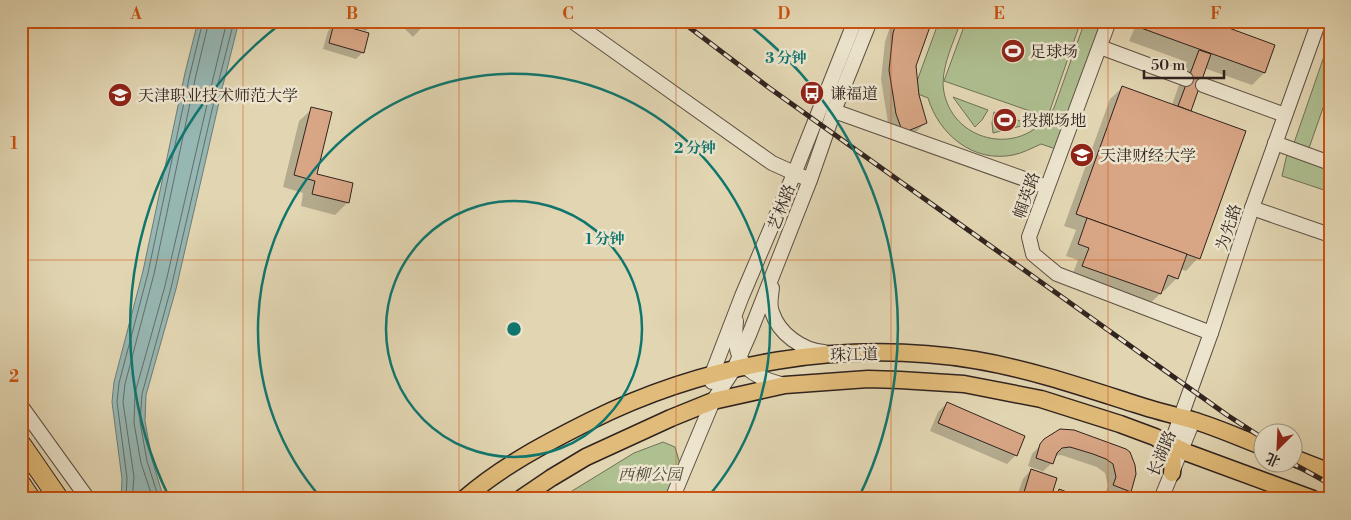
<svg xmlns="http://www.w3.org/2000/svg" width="1351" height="520" viewBox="0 0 1351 520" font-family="'Libre Bodoni','Noto Serif SC',serif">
<rect width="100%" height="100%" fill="#e2d6b2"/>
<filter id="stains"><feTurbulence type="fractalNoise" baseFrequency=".004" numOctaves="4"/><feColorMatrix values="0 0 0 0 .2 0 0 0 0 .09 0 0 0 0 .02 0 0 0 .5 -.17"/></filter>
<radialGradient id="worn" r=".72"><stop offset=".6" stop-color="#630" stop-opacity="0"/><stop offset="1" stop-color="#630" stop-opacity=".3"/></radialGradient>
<g fill="#aebf90" stroke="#6f7158">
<path d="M939 21H961C954 41 943 63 943 84 946 138 1014 159 1047 117L944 81 966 21H1081L1048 116 1054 108 1085 21H1102L1056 149 1041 144C1032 148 1023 153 1013 155 974 163 939 135 928 98L913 92Z"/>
<polygon points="1330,39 1330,88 1309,148 1294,143"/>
<polygon points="953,97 988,110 982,120 975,127"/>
<polygon points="994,112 1029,124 993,133 992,123"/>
<polygon points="1287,154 1330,170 1330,192 1282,176"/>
<polygon points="663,442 675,447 680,464 665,499 559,499 634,453"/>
</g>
<polygon fill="#96b7b3" stroke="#6d7c78" points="198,21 239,21 223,85 176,289 146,395 145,421 152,460 164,499 121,499 122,479 112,402 114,382 143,271 185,73"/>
<g fill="#0003">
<polygon points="332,21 373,21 366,31 354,27 354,30 363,52 356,59 323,49 328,31 336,23"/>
<polygon points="397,21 428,21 413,37"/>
<polygon points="892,21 931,21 915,66 917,95 925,123 917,131 895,141 888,123 881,79 885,42"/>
<polygon points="1130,21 1226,21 1221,27 1273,46 1264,73 1252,85 1204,68 1189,112 1198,258 1186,271 1180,269 1177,278 1164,291 1161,290 1160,294 1147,306 1071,278 1078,260 1066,256 1076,230 1064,226 1110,99 1123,87 1172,105 1187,62 1129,41 1136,25"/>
<polygon points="312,109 316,175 348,202 335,215 301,206 303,193 283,187 299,121"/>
<polygon points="947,403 1016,455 1007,464 930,431 938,412"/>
<polygon points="1060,430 1135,474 1130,492 1123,499 1118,499 1105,494 1108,486 1105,473 1097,467 1061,455 1054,456 1052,463 1041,473 1042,471 1028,466 1032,454 1050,435"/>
<polygon points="1031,470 1051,492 1057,494 1060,491 1082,499 1016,499 1023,479"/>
</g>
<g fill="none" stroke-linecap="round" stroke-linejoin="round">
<g stroke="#636d69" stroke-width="1">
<polyline points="126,499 127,478 117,402 119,383 148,273 190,74 203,21"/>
<polyline points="132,499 134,477 123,402 125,384 154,274 196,75 209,21"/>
<polyline points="153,499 141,463 134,423 135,393 165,286 212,83 227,21"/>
<polyline points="159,499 147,461 140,422 142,394 171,288 218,84 234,21"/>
</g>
</g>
<g fill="#d8a685" stroke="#30231f">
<polygon points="897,21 932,21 916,66 919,95 927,123 903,133 896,114 889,70 893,33"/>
<polygon points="1144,21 1210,21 1275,45 1265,73 1141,28"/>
<polygon points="334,23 369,33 364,53 329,43"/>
<polygon points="1199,50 1211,54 1191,111 1178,106"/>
<polygon points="1122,86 1246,131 1200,259 1076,214"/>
<polygon points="311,107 332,112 317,174 353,183 349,203 312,194 315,181 294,175"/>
<polygon points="1087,218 1187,254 1178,279 1168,275 1161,294 1082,266 1089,248 1078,244"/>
<polygon points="947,402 1025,436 1017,456 938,423"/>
<polygon points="1060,429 1074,430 1126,449 1130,452 1135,465 1136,474 1131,492 1113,485 1116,477 1113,464 1106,459 1093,454 1070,447 1062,448 1057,453 1053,464 1036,458 1040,444 1044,439"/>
<polygon points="1031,469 1057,478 1053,491 1058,493 1059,489 1085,499 1022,499"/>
</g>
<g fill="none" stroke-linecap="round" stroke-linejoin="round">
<g stroke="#5c5044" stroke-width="16">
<g id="minor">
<polyline points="572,21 772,163 803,177"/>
<polyline points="1109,21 1029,237 1033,254 1057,274 1211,333"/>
<polyline points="1100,47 1186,79"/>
<polyline points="1203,85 1285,115"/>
<polyline points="834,111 1047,187"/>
<polyline points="1275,143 1330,163"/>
<polyline points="1252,208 1330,235"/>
<path d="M772 288C771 296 769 305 772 312 779 334 802 350 824 352"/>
<path d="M736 321C732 362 746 376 785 385"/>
<polyline points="712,382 712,374 742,296 794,174 855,21"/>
<polyline points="21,406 88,499"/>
<polyline points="1171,444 1211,333 1252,208 1319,21"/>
<polyline points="672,499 713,401 734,369 749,335 810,180 834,111 870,21"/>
<polyline points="1161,499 1193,421"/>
</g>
</g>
<g stroke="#30231f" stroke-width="19">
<g id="major">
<path d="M1160 441C1172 450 1174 458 1172 473"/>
<polyline points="1294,458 1330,472"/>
<path d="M464 499C502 466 546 443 590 421 708 362 845 339 975 360 1029 369 1082 387 1135 404 1153 410 1173 415 1192 420 1216 427 1240 438 1264 447"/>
<polyline points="520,499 551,478 586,457 671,418 713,401 785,385 868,379 900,380 964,384 1041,399 1120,424 1155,437 1188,453 1313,499"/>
</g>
</g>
<g stroke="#30231f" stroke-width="21">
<g id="highway">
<polyline points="21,444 59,499"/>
<polyline points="21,484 31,499"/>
</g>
</g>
<use href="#minor" stroke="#ece4cd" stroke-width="14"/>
<use href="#major" stroke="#e1bb79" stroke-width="16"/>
<use href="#highway" stroke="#e1bb79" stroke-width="19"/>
<g stroke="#30231f" stroke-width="5">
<g id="rail">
<polyline points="681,21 768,87 1227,415 1264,439"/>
<polyline points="1290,462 1330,484"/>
</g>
</g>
<use href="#rail" stroke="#ece4cd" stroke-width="3" stroke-dasharray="9" stroke-linecap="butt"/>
</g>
<path fill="none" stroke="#cc510f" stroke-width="1" stroke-opacity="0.55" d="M243 21V499M459 21V499M676 21V499M891 21V499M1108 21V499M21 260H1330"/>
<g fill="none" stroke="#0f766e" stroke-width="2.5">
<circle cx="514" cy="329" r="128"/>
<path d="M322 499A256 256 0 1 1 706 499"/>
<path d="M169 497A384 384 0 0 1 283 22M745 22A384 384 0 0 1 859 497"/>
</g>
<defs>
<g id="stadium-disc" transform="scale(1.25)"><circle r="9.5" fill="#8f2418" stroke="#ece4cd"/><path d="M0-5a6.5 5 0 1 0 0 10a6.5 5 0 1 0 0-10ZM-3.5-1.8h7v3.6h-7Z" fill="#fff"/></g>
<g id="bus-disc" transform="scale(1.25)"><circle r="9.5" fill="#8f2418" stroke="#ece4cd"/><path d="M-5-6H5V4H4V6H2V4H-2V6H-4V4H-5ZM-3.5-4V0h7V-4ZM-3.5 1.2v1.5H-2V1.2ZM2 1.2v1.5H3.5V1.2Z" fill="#fff"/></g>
<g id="university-disc" transform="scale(1.25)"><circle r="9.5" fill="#8f2418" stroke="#ece4cd"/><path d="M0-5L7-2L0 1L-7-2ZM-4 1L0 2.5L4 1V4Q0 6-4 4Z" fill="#fff"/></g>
</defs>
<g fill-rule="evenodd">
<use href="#stadium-disc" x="1013" y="51"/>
<use href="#bus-disc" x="812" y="93"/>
<use href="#university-disc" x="120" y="95"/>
<use href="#stadium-disc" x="1005" y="120"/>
<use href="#university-disc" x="1082" y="155"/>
</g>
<g text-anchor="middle" stroke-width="5" stroke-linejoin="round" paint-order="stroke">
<g font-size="16" fill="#30231f" stroke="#ece4cd" text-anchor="start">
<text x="1030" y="57">足球场</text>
<text x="830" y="99">谦福道</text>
<text x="138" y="101">天津职业技术师范大学</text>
<text x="1022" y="126">投掷场地</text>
<text x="1100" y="161">天津财经大学</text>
</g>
<g font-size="16" fill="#30231f" stroke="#ece4cd">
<text transform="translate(1026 195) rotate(-70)" y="6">帼英路</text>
<text transform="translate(781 207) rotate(-69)" y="6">艺林路</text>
<text transform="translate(1228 227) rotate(-72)" y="6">为先路</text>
<text transform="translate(854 354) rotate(-2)" y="6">珠江道</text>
<text transform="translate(1161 453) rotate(-67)" y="6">长湖路</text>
</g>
<g font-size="16" font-style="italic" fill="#504a3b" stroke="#ece4cd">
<text x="650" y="480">西柳公园</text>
</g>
</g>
<circle cx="514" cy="329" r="8" fill="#0f766e" stroke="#ece4cd" stroke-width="2.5"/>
<g font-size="15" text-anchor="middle" font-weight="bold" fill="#0f766e" stroke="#ece4cd" stroke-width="5" stroke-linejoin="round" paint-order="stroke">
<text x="786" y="63">3 分钟</text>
<text x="695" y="153">2 分钟</text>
<text x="605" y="244">1 分钟</text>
</g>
<rect width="1351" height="520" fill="none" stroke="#e2d6b2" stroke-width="55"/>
<g transform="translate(1278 448) rotate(204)"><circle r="24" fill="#ece4cd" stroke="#a19787"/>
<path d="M0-4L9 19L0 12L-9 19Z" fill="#8f2418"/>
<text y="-8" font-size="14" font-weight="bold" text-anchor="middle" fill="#30231f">北</text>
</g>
<path d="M1144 70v8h80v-8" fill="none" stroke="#30231f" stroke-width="2.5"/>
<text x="1151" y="70" font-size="15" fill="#30231f" stroke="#ece4cd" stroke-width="4" paint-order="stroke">50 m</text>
<rect x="28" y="28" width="1296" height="464" fill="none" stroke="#cc510f" stroke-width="2"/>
<g font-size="16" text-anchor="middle" font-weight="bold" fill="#cc510f">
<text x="136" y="19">A</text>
<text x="352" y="19">B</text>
<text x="568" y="19">C</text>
<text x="784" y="19">D</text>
<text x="999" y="19">E</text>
<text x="1216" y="19">F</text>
<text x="14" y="149">1</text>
<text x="14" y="382">2</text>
</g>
<rect width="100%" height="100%" filter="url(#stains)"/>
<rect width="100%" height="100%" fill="url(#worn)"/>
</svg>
